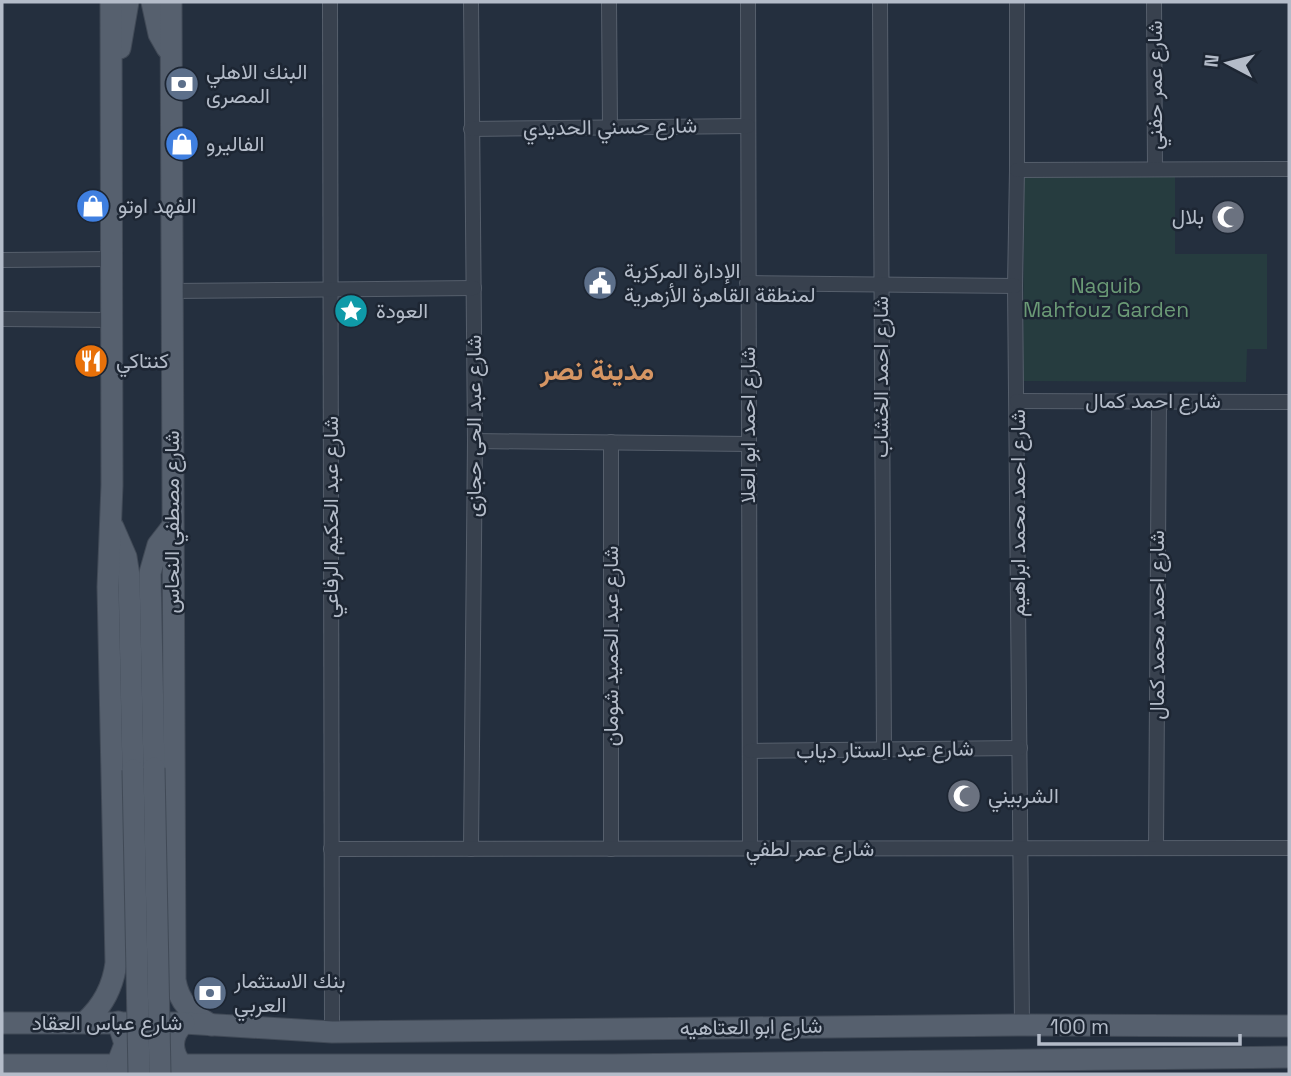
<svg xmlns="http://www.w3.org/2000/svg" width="1291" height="1076" viewBox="0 0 1291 1076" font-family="'Space Grotesk',Vazirmatn,sans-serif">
<rect width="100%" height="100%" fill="#242f3e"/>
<polygon fill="#263c3f" points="1024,174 1175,175 1175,254 1267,254 1267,349 1247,349 1246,382 1023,381"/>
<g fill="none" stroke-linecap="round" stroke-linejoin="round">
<g stroke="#565f6c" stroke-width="16">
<g id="minor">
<polyline points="330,2 332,1032"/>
<polyline points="471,2 475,441 471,849"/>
<polyline points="609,2 610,127"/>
<polyline points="748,2 750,849"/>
<polyline points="880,2 884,752"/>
<polyline points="1017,2 1017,170 1015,286 1022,1025"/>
<polyline points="1154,2 1155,169"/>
<polyline points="471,129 748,126"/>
<polyline points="1017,170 1289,169"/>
<polyline points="2,260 112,259"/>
<polyline points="747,283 1015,286"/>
<polyline points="171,291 474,288"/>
<polyline points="2,319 113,320"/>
<polyline points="1017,401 1289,402"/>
<polyline points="475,441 748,444"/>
<polyline points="611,442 611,849"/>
<polyline points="750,751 1020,748"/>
<polyline points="1156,848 1159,402"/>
<polyline points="331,849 1289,848"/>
</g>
</g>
<g stroke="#414a57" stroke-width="23">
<g id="primary">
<polyline points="152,2 159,34 167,48"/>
<path d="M171 2 175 980C179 1003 191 1013 211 1025"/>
<polyline points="120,48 128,2"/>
<polyline points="113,527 126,557 129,576 133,770"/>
<polyline points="154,768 150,573 158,545 172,527"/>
<path d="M85 1022C103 1006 113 987 116 963L108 587 112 485 111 2"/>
<polyline points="2,1023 184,1023 332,1032 1022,1025 1289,1026"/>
<path d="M181 1064C170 1050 171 1035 184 1023"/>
<polyline points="2,1065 612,1065 1289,1057"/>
<polyline points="117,1065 125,1044 118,1022"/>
</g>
</g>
<use href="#minor" stroke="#38414e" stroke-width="14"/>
<use href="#primary" stroke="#56606e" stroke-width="21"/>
<g stroke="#414a57" stroke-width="23" stroke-linecap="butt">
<g id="primary-bridge">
<polyline points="154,768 160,1074"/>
<polyline points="133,770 139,1074"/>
</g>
</g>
<use href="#primary-bridge" stroke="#56606e" stroke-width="21"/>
</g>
<defs>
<g id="bank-disc" transform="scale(1.75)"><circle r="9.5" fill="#5c6f8a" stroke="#1d2633"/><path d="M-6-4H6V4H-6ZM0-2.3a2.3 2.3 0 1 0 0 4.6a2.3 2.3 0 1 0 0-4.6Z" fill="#fff"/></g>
<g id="shop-disc" transform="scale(1.75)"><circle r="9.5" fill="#3f7fe0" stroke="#1d2633"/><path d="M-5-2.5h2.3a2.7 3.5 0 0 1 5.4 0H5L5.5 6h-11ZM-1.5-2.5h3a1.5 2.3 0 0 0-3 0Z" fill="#fff"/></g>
<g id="mosque-disc" transform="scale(1.75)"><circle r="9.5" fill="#6b7280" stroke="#1d2633"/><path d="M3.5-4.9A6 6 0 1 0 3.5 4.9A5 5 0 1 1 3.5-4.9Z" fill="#fff"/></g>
<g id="civic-disc" transform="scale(1.75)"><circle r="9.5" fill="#5c6f8a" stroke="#1d2633"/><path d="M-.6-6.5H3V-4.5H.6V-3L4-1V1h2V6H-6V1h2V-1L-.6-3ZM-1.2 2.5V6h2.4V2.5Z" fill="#fff"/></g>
<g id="sight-disc" transform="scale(1.75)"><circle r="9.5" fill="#0f9aa8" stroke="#1d2633"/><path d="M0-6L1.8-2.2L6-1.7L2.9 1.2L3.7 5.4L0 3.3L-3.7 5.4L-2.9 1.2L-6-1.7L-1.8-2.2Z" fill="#fff"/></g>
<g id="restaurant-disc" transform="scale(1.75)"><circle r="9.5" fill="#e8710a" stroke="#1d2633"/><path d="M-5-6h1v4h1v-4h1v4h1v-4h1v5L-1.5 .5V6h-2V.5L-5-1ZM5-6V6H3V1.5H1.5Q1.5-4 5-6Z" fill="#fff"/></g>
</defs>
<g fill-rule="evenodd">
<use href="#bank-disc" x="182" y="84"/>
<use href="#shop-disc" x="182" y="144"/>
<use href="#shop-disc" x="93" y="206"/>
<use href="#mosque-disc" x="1228" y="217"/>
<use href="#civic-disc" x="600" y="283"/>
<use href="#sight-disc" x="351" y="311"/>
<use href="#restaurant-disc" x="91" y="361"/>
<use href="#mosque-disc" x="964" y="796"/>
<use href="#bank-disc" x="210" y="993"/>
</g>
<g text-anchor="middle" stroke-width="5" stroke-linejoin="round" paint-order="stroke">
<g font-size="21" fill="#b4bcc9" stroke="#1d2633" text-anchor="start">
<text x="206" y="79">البنك الاهلي<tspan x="206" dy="24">المصرى</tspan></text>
<text x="206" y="151">الفاليرو</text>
<text x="118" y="213">الفهد اوتو</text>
<text x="1204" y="224" text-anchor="end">بلال</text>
<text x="624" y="278">الإدارة المركزية<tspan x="624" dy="24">لمنطقة القاهرة الأزهرية</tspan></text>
<text x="376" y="318">العودة</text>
<text x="116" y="368">كنتاكي</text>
<text x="988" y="803">الشربيني</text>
<text x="234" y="988">بنك الاستثمار<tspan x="234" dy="24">العربي</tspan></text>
</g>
<g font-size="21" fill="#b4bcc9" stroke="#1d2633">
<text transform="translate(1155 85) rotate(-90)" y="7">شارع عمر حفني</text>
<text transform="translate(610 127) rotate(-1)" y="7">شارع حسني الحديدي</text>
<text transform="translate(881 377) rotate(-90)" y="7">شارع احمد الخشاب</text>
<text x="1153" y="408">شارع احمد كمال</text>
<text transform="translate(748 425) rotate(-90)" y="7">شارع احمد ابو العلا</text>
<text transform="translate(474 426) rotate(-90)" y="7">شارع عبد الحى حجازى</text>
<text transform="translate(1018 513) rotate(-90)" y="7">شارع احمد محمد ابراهيم</text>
<text transform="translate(331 517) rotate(-90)" y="7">شارع عبد الحكيم الرفاعي</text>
<text transform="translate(172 522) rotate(-90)" y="7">شارع مصطفي النحاس</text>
<text transform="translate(1157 625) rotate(-90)" y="7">شارع احمد محمد كمال</text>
<text transform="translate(611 646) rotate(-90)" y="7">شارع عبد الحميد شومان</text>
<text transform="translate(885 750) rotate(-1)" y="7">شارع عبد الستار دياب</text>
<text x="810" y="856">شارع عمر لطفي</text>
<text x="107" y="1030">شارع عباس العقاد</text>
<text transform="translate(751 1027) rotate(-1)" y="7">شارع ابو العتاهيه</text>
</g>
<g font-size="21" fill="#6b9a76" stroke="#1d2633">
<text x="1106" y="293">Naguib<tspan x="1106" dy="24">Mahfouz Garden</tspan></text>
</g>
<g font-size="28" font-weight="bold" fill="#d59563" stroke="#1d2633">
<text x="597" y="380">مدينة نصر</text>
</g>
</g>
<rect width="1291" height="1076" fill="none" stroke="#b4bcc9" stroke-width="7"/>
<g transform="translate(1228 63) rotate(277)" stroke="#1d2633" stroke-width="5" paint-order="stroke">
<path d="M0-5L12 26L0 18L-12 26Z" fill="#b4bcc9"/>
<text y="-10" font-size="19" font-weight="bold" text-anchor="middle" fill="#b4bcc9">N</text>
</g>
<path d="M1039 1034v10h201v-10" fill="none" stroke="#b4bcc9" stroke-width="3.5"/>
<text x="1050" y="1034" font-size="21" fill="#b4bcc9" stroke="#1d2633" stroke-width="5" paint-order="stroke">100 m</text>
</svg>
